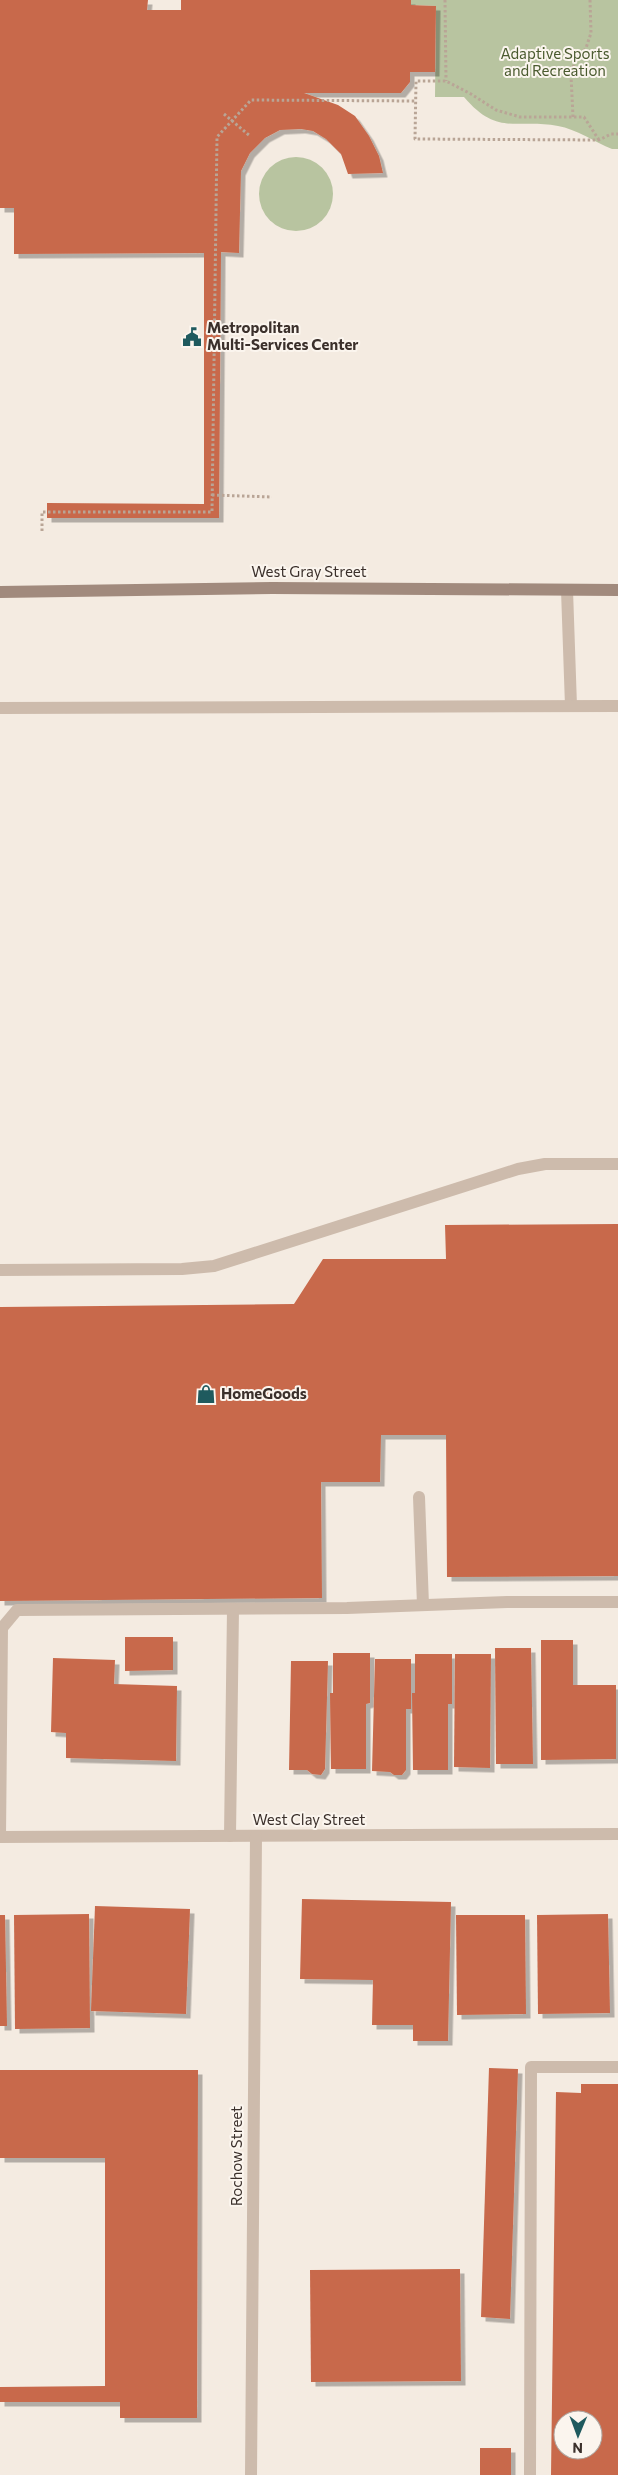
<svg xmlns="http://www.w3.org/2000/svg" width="618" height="2475" viewBox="0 0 618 2475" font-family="Commissioner,sans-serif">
<defs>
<filter id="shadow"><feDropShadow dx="4.5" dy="4.5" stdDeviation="0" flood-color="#0004"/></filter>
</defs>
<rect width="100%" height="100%" fill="#f4ebe1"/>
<g fill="#b8c4a0">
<path d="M411 0H618V149H612C595 142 576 129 558 126 516 118 498 137 464 97H435L436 6 411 5Z"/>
<circle cx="296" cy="194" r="37"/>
</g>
<g fill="#c8694b" fill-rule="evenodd" filter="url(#shadow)">
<polygon points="0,0 148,0 147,10 181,10 181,0 411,0 411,5 436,6 435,72 410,72 410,82 401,93 304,93 338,105 355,116 369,136 379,156 383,173 348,174 341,154 326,139 313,131 301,129 280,130 265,138 250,153 241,171 239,253 221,252 219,518 47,518 47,503 204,504 204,253 14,254 14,208 0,208"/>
<polygon points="618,1224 618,1576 447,1577 446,1435 381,1435 380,1482 321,1482 322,1598 0,1601 0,1307 294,1304 323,1259 446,1259 445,1225"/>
<polygon points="125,1637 173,1637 173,1670 125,1671"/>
<polygon points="541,1640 573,1640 573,1685 616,1685 616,1759 541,1760"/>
<polygon points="495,1648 531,1648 533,1764 496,1764"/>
<polygon points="333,1653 370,1653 370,1703 366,1704 366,1769 331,1769 330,1693 333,1693"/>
<polygon points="415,1654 452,1654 452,1704 448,1704 448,1770 413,1770 412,1693 415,1693"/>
<polygon points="455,1654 491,1654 490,1768 454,1767"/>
<polygon points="53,1658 115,1660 114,1684 177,1686 176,1761 66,1758 66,1733 51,1732"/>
<polygon points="375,1659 411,1659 411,1709 406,1709 406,1770 402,1775 394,1775 390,1772 372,1771"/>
<polygon points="291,1661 328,1661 325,1769 321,1775 312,1774 307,1770 289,1770"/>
<polygon points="302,1899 451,1902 448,2041 413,2041 413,2025 372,2025 373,1980 300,1979"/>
<polygon points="95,1906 190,1909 186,2014 91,2011"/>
<polygon points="89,1914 90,2028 15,2029 14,1915"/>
<polygon points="608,1914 610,2013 538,2014 537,1915"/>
<polygon points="0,1915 5,1915 7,2026 0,2026"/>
<polygon points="456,1915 525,1915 526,2014 457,2015"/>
<polygon points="489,2068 518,2069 510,2319 481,2317"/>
<polygon points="0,2070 198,2070 197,2418 120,2418 120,2402 0,2402 0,2387 105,2386 105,2158 0,2158"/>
<path d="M581 2084H618V2475H551L556 2092 581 2093ZM563 2420H593V2450H563Z"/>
<polygon points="460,2269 461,2381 311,2382 310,2270"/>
<rect x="480" y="2448" width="31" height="27"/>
</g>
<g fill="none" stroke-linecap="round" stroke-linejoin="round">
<g stroke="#b9a596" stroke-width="3" stroke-dasharray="2.5 2.5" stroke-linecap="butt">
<polyline points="445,0 446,81"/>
<polyline points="224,114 250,136"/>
<polyline points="573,117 571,75 575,61 586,48 591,33 590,0"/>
<polyline points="599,140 584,117 520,117 496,110 471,94 446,81 416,81 415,139 599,140 611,134 618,134"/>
<polyline points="212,495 272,497"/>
<polyline points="42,531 42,512 212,512 217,137 251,100 415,101"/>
</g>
<g stroke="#cdbbac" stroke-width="12">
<polyline points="567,590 571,706"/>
<polyline points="0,708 618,706"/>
<polyline points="0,1270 182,1269 214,1266 518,1169 545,1164 618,1164"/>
<polyline points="419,1497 423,1605"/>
<polyline points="0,1628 2,1628 17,1610 347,1608 507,1602 618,1602"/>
<polyline points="230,1836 233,1609"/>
<polyline points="0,1837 2,1628"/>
<polyline points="530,2475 531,2067 618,2067"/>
</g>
<g stroke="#cdbbac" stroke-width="12">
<polyline points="0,1837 618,1834"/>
<polyline points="251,2475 256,1836"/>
</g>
<polyline stroke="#a18a7d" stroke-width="12" points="0,592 272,588 618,590"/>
</g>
<defs>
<g id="civic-bare" transform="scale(1.5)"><path d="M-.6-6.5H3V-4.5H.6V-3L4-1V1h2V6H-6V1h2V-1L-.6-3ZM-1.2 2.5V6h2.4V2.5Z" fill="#1f5a5e" stroke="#fbf5ee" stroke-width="2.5" paint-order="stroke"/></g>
<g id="shop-bare" transform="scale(1.5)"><path d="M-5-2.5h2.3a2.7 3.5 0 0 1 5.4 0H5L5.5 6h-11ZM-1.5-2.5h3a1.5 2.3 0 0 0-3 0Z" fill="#1f5a5e" stroke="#fbf5ee" stroke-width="2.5" paint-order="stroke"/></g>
</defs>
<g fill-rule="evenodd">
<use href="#civic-bare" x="192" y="337"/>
<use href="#shop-bare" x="206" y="1394"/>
</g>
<g text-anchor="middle" stroke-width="4" stroke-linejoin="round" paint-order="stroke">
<g font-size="15" fill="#4a5a2e" stroke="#fbf5ee">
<text x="555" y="59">Adaptive Sports<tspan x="555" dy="17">and Recreation</tspan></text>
</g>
<g font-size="15" font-weight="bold" fill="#3b302b" stroke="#fbf5ee" text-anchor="start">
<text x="207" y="333">Metropolitan<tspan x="207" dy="17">Multi-Services Center</tspan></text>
<text x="221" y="1399">HomeGoods</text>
</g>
<g font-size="15" fill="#3b302b" stroke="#fbf5ee">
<text x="309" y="577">West Gray Street</text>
<text x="309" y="1825">West Clay Street</text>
<text transform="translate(237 2156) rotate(-90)" y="5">Rochow Street</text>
</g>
</g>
<g transform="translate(578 2435) rotate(181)"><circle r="24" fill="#fbf5ee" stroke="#aea6a0"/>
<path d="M0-4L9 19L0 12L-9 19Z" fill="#1f5a5e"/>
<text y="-8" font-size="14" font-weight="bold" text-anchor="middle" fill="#3b302b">N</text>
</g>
</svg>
